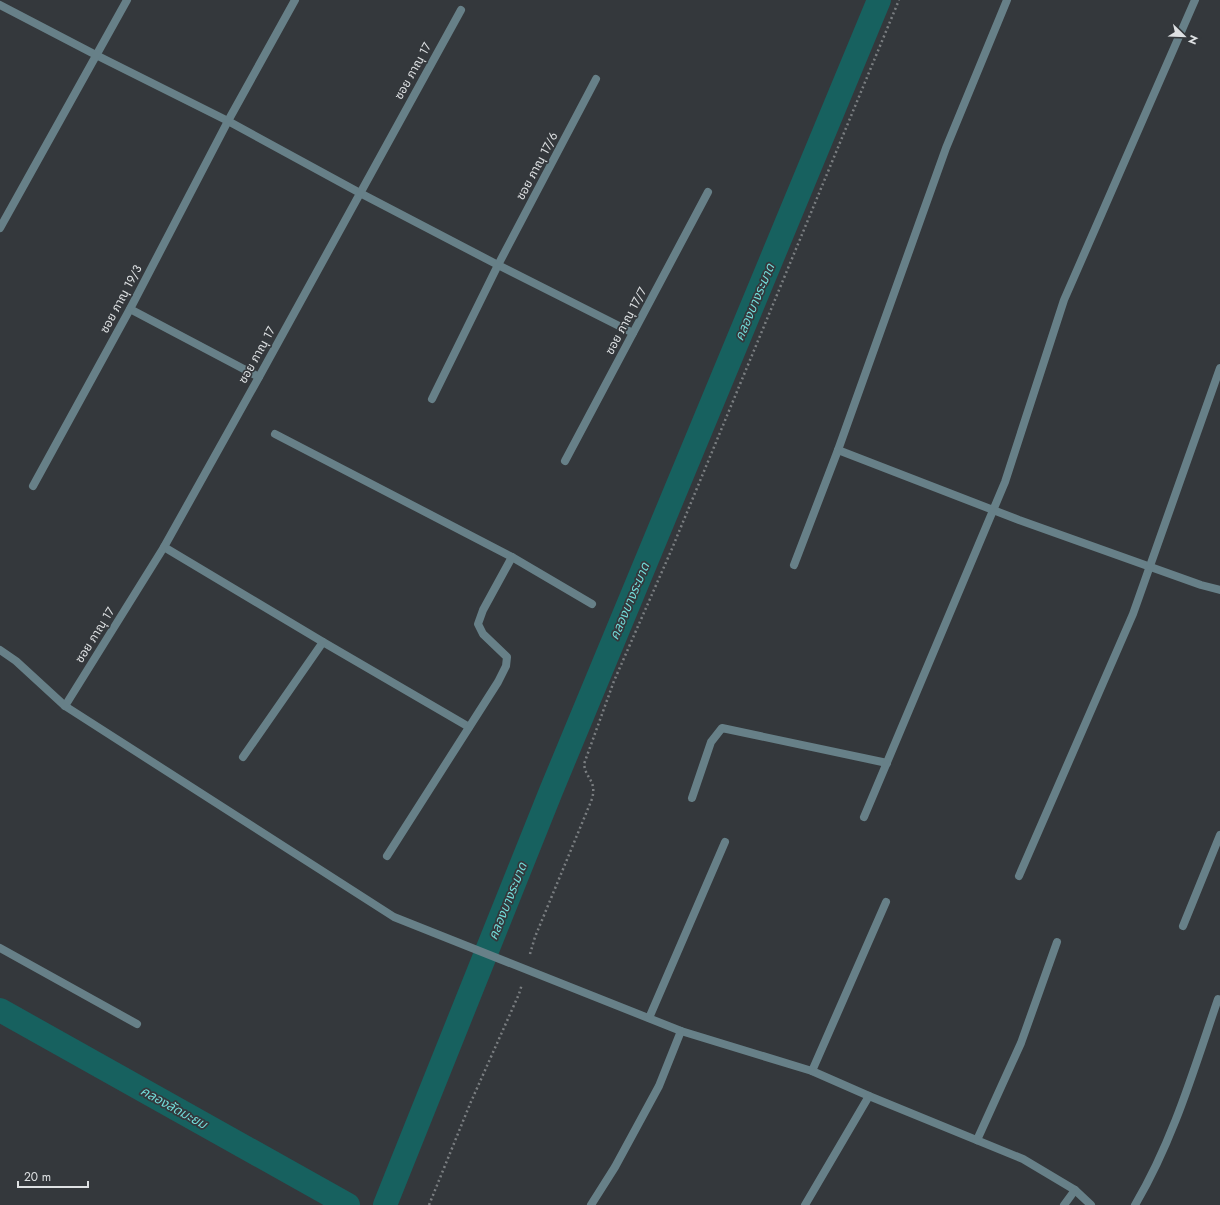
<svg xmlns="http://www.w3.org/2000/svg" width="1220" height="1205" viewBox="0 0 1220 1205" font-family="Jost,'Noto Sans Thai',sans-serif">
<rect width="100%" height="100%" fill="#34383c"/>
<g fill="none" stroke-linecap="round" stroke-linejoin="round">
<g stroke="#17615f" stroke-width="24">
<polyline points="0,1010 348,1205"/>
<polyline points="385,1205 551,791 879,0"/>
</g>
<g stroke="#7a7e81" stroke-width="2.5" stroke-dasharray="2 3" stroke-linecap="butt">
<path d="M530 954 535 937 592 799C597 780 586 780 584 764L614 681 671 551 899 0"/>
<polyline points="429,1205 470,1104 519,994 522,984"/>
</g>
<g stroke="#678088" stroke-width="8">
<polyline points="0,5 96,55 228,121 360,193 498,265 633,333"/>
<polyline points="0,228 127,0"/>
<polyline points="130,309 259,377"/>
<polyline points="432,399 498,265 596,79"/>
<polyline points="275,434 512,557 592,604"/>
<polyline points="838,450 1019,520 1201,585 1220,590"/>
<polyline points="565,461 708,192"/>
<polyline points="33,486 130,309 228,121 295,0"/>
<polyline points="164,547 323,642 469,727"/>
<polyline points="794,565 838,450 946,148 1007,0"/>
<polyline points="0,650 16,661 65,706 394,917 681,1031 812,1071 869,1096 1023,1159 1075,1190 1091,1205"/>
<polyline points="65,706 164,547 259,377 461,10"/>
<polyline points="243,757 323,642"/>
<polyline points="692,798 711,742 722,728 887,763"/>
<polyline points="864,817 1005,482 1064,300 1195,0"/>
<polyline points="387,856 498,682 506,666 507,657 483,634 478,624 483,610 512,557"/>
<polyline points="1019,876 1133,614 1220,368"/>
<polyline points="1183,926 1220,835"/>
<polyline points="0,948 137,1024"/>
<polyline points="649,1018 725,842"/>
<polyline points="812,1071 886,902"/>
<polyline points="977,1140 1021,1043 1057,942"/>
<polyline points="591,1205 615,1167 659,1086 681,1031"/>
<polyline points="805,1205 869,1096"/>
<polyline points="1064,1205 1075,1190"/>
<path d="M1135 1205C1173 1141 1194 1069 1218 999"/>
</g>
</g>
<g text-anchor="middle" stroke-width="3.5" stroke-linejoin="round" paint-order="stroke">
<g font-size="12" fill="#dee1e3" stroke="#34383c">
<text transform="translate(413 71) rotate(-61)" y="4">ซอย ภาณุ 17</text>
<text transform="translate(537 166) rotate(-62)" y="4">ซอย ภาณุ 17/6</text>
<text transform="translate(121 299) rotate(-62)" y="4">ซอย ภาณุ 19/3</text>
<text transform="translate(626 321) rotate(-62)" y="4">ซอย ภาณุ 17/7</text>
<text transform="translate(257 355) rotate(-61)" y="4">ซอย ภาณุ 17</text>
<text transform="translate(95 635) rotate(-58)" y="4">ซอย ภาณุ 17</text>
</g>
<g font-size="13" font-style="italic" fill="#72dcd9" stroke="#34383c">
<text transform="translate(754 302) rotate(-67)" y="5">คลองบางระมาด</text>
<text transform="translate(629 601) rotate(-67)" y="5">คลองบางระมาด</text>
<text transform="translate(507 901) rotate(-68)" y="5">คลองบางระมาด</text>
<text transform="translate(174 1107) rotate(29)" y="5">คลองลัดมะยม</text>
</g>
</g>
<g transform="translate(1184 36) rotate(113)" stroke="#34383c" stroke-width="3" paint-order="stroke">
<path d="M0-3L7 15L0 10L-7 15Z" fill="#dee1e3"/>
<text y="-6" font-size="11" font-weight="bold" text-anchor="middle" fill="#dee1e3">N</text>
</g>
<path d="M18 1181v6h70v-6" fill="none" stroke="#dee1e3" stroke-width="2"/>
<text x="24" y="1181" font-size="12" fill="#dee1e3" stroke="#34383c" stroke-width="3" paint-order="stroke">20 m</text>
</svg>
